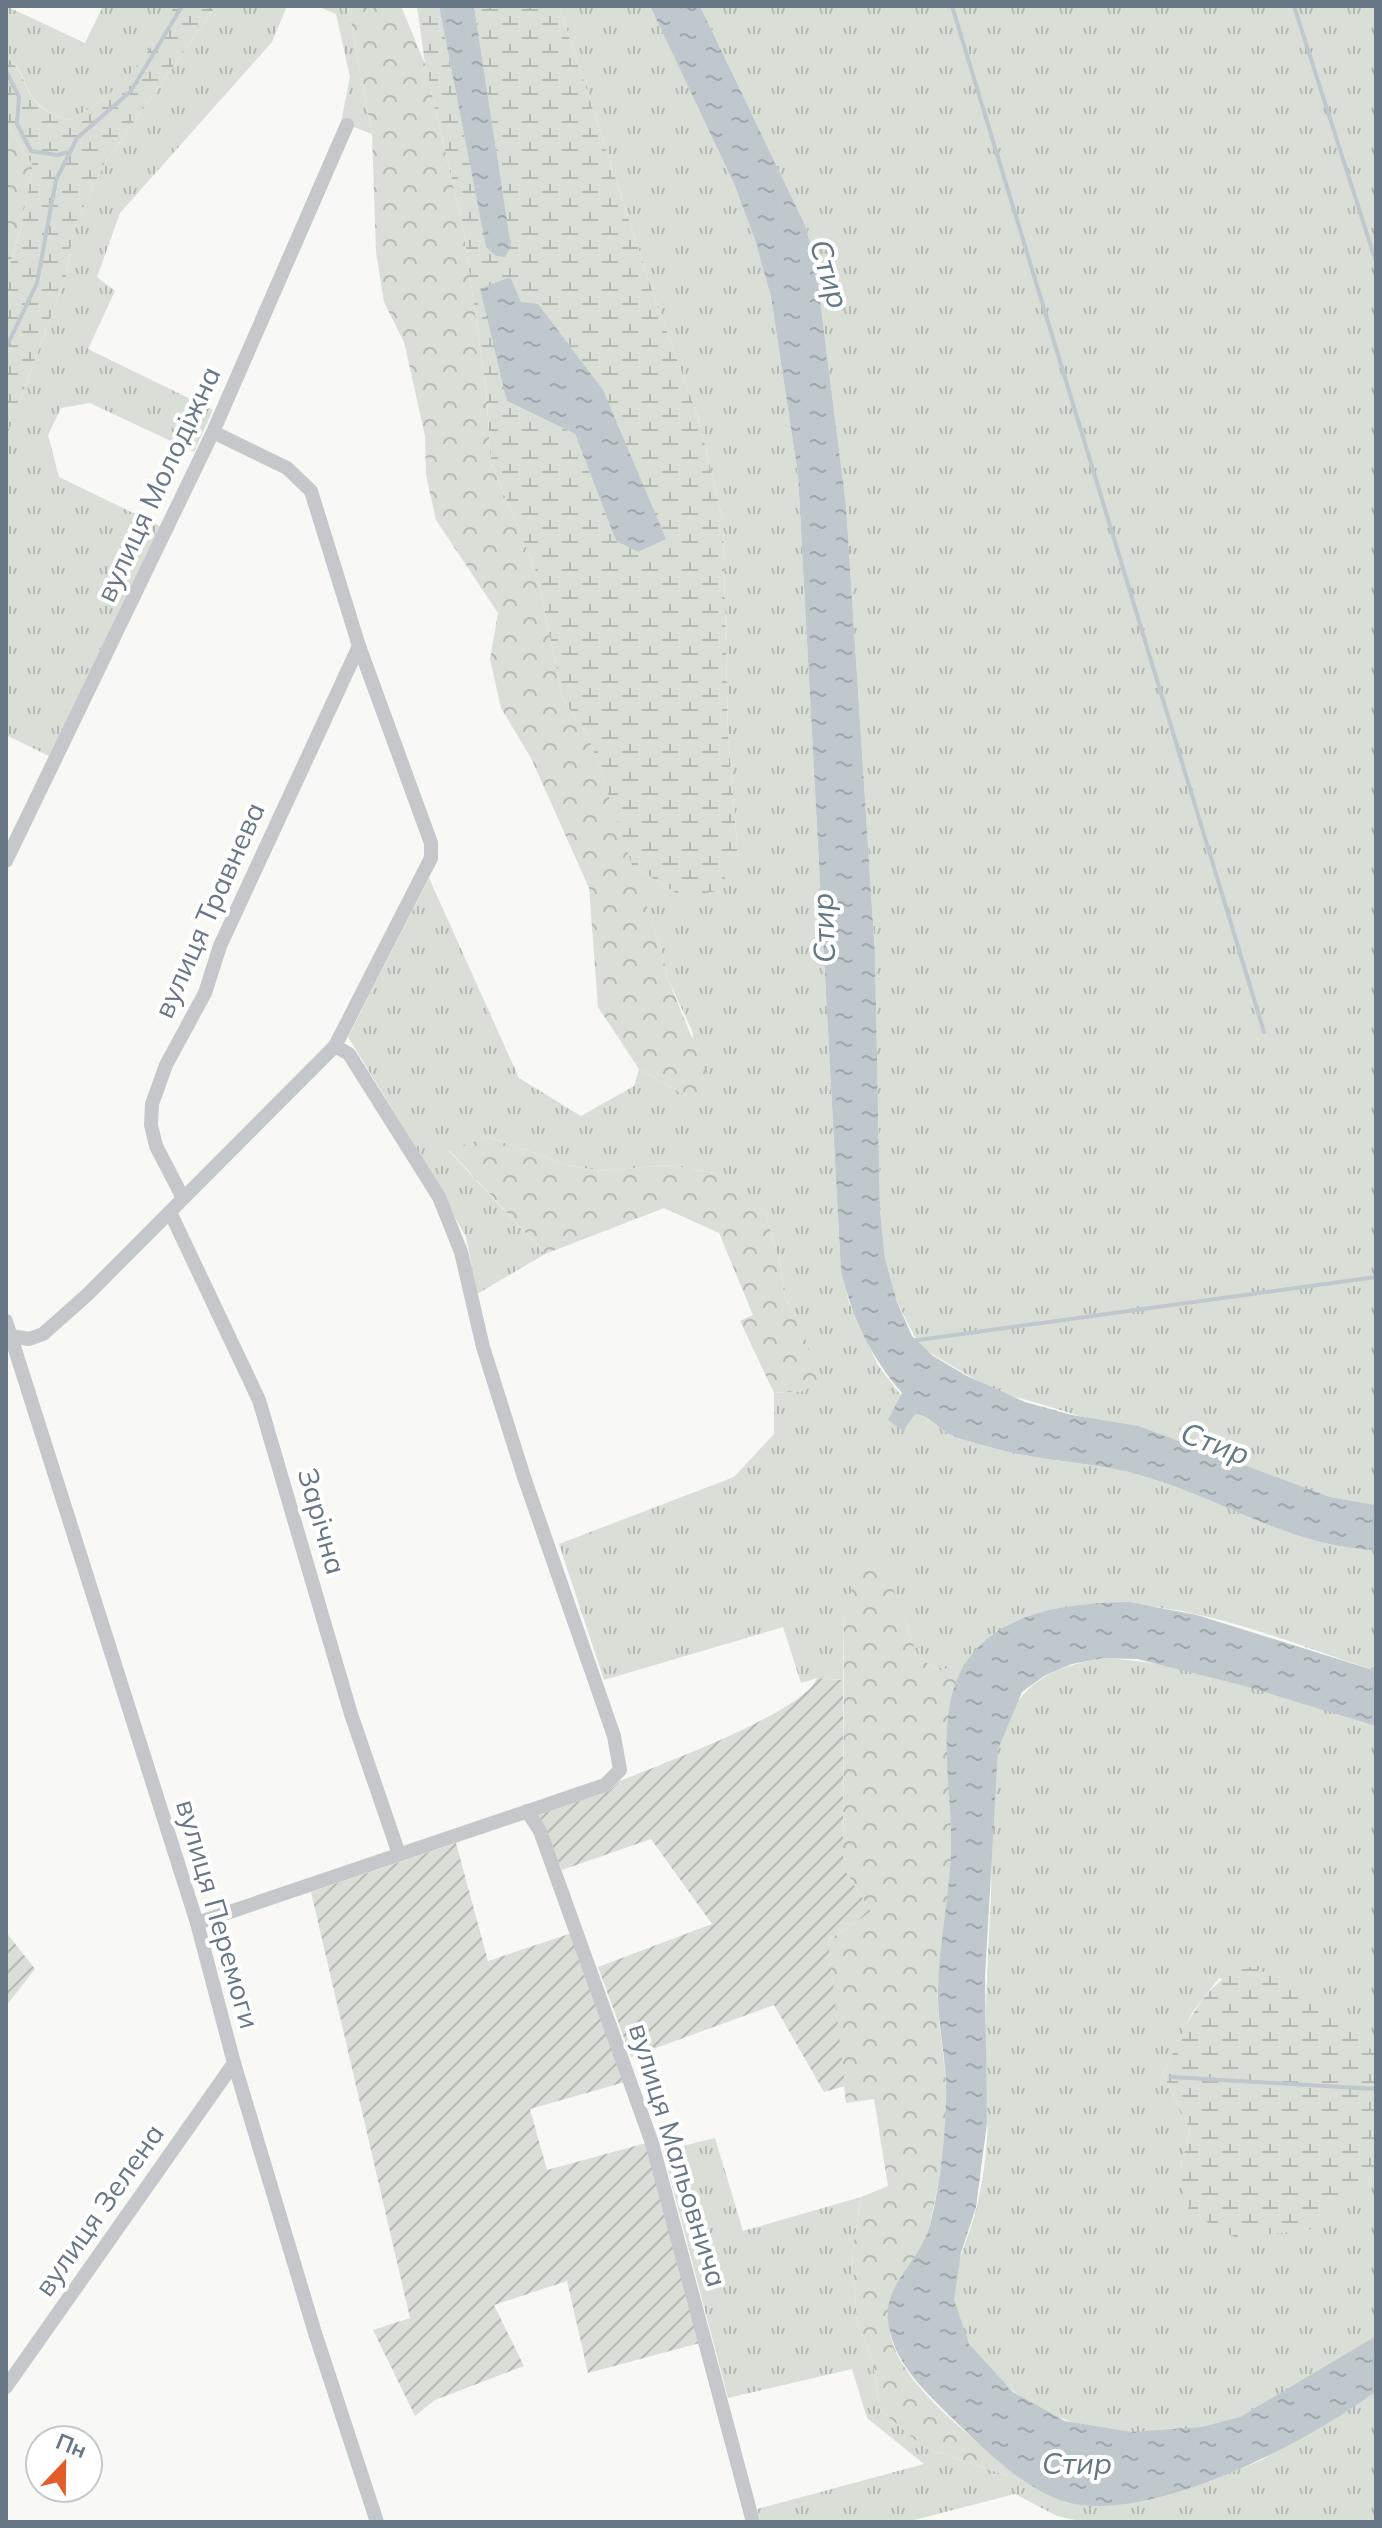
<svg xmlns="http://www.w3.org/2000/svg" width="1382" height="2528" viewBox="0 0 1382 2528" font-family="Mulish,sans-serif">
<defs>
<pattern id="grass-tufts" width="24" height="20" patternUnits="userSpaceOnUse" patternTransform="scale(2)"><rect width="24" height="20" fill="#d9dfd6"/><path d="M3 7l-1-3M5 7V3M7 7l1-3M15 17l-1-3M17 17v-4M19 17l1-3" fill="none" stroke="#b4bab3"/></pattern>
<pattern id="forest-crowns" width="20" height="18" patternUnits="userSpaceOnUse" patternTransform="scale(2)"><rect width="20" height="18" fill="#d9dfd6"/><path d="M2 6a3 3 0 1 1 6 0M12 15a3 3 0 1 1 6 0" fill="none" stroke="#b4bab3"/></pattern>
<pattern id="wetland-marsh" width="20" height="14" patternUnits="userSpaceOnUse" patternTransform="scale(2)"><rect width="20" height="14" fill="#d9dfd6"/><path d="M1 5h8M5 5V1M11 12h8M15 12V8" fill="none" stroke="#b4bab3"/></pattern>
<pattern id="garden-furrows" width="10" height="10" patternUnits="userSpaceOnUse" patternTransform="scale(2)"><rect width="10" height="10" fill="#d9dfd6"/><path d="M-1 1l2-2M0 10L10 0M9 11l2-2" fill="none" stroke="#b4bab3"/></pattern>
<pattern id="water-ripples" width="26" height="14" patternUnits="userSpaceOnUse" patternTransform="scale(2)"><rect width="26" height="14" fill="#bec8cd"/><path d="M2 4q2-2 4 0t4 0M15 11q2-2 4 0t4 0" fill="none" stroke="#9ea7ac"/></pattern>
</defs>
<rect width="100%" height="100%" fill="#f8f8f5"/>
<g fill="url(#grass-tufts)">
<path d="M6 6 85 43 103 6H174C153 54 117 97 69 120 16 104 35 77 6 57Z"/>
<polygon points="216,6 287,6 272,42 120,213 97,277 115,291 88,349 213,410 194,452 90,403 61,408 48,435 59,477 160,526 49,756 6,735 6,438 66,276 74,227 104,164"/>
<polygon points="317,6 348,6 372,134 341,122 350,77 336,14"/>
<path d="M559 6H650L735 186 755 240 771 297 798 475 841 1272 849 1302 878 1365 915 1414C930 1417 938 1429 951 1435 962 1440 975 1443 986 1446 1037 1462 1092 1461 1143 1476 1223 1499 1291 1547 1376 1550V1671C1266 1635 1135 1575 1020 1619 999 1627 985 1647 968 1661 960 1666 948 1668 939 1671L918 1657 880 1554 844 1610 843 1680 817 1678 801 1683 783 1627 604 1680 559 1544 734 1477 774 1434V1393L803 1391V1331L785 1296 780 1263 765 1212 715 1173 666 1165 600 1171 567 1165 488 1137 449 1151 545 1254 477 1294 466 1237 415 1146 348 1037 429 878 519 1078 581 1116 634 1086 639 1069 687 1096 693 1033 668 979 661 948 632 865 682 897 738 856 728 733 723 521 699 420 654 296Z"/>
<polygon points="700,6 1376,6 1376,1505 1330,1497 1054,1408 995,1391 920,1347 897,1302 885,1258 880,1209 875,954 846,505 815,261 805,225"/>
<path d="M1103 1658C1185 1662 1300 1695 1376 1726V2054L1219 1978 1192 2013 1163 2074 1190 2129 1180 2170 1368 2182 1376 2169V2336C1333 2364 1288 2399 1240 2417 1166 2445 1062 2439 1003 2382 980 2360 957 2335 954 2301 951 2269 970 2237 977 2206 983 2179 989 2143 987 2116 983 2042 987 1970 991 1896 993 1839 984 1768 1010 1715 1029 1676 1063 1666 1103 1658Z"/>
<polygon points="715,2138 743,2231 861,2197 852,2255 857,2322 873,2361 880,2410 925,2448 1026,2482 1065,2502 1108,2505 1151,2498 1210,2481 1260,2461 1376,2391 1376,2522 1084,2522 1057,2516 1015,2494 906,2522 761,2522 757,2509 924,2464 867,2418 852,2369 728,2398 663,2151"/>
</g>
<g fill="url(#forest-crowns)">
<polygon points="348,6 401,6 425,64 463,227 486,389 491,463 537,574 563,700 588,735 661,948 668,979 712,1087 687,1096 639,1069 598,1007 589,888 531,758 501,708 490,659 498,613 436,520 426,475 425,436 404,342 384,302 376,252 372,134"/>
<polygon points="6,93 9,99 8,126 33,166 20,231 6,277"/>
<polygon points="488,1137 567,1165 600,1171 666,1165 715,1173 741,1191 765,1212 780,1263 785,1296 803,1331 818,1384 803,1391 774,1393 740,1321 753,1315 719,1233 664,1208 545,1254 449,1150"/>
<path d="M880 1553 918 1657 939 1671 966 1662C940 1719 951 1780 951 1841 952 1890 941 1938 938 1986 936 2029 949 2071 946 2113 944 2149 938 2192 929 2227 919 2267 880 2291 891 2338 904 2390 986 2448 1026 2482L925 2448 880 2410 873 2361 857 2322 852 2255 861 2197 888 2186 874 2099 846 2103 828 1940 871 1912 843 1867 844 1610 864 1557Z"/>
</g>
<g fill="url(#wetland-marsh)" fill-rule="evenodd">
<path d="M174 6H216L104 164 74 227 66 276 6 438V277L20 231 33 166 8 126 6 57C34 77 16 105 69 120 117 97 152 54 174 6Z"/>
<path d="M417 6H439L486 246 496 256 511 246 474 6H559L654 296 699 420 723 521 728 733 738 856 717 891 682 897 632 865 588 735 563 700 537 574 491 463 486 389 463 227 425 64ZM521 302 638 552 616 541 575 434 507 401Z"/>
<path d="M1244 1965 1300 1985 1376 2054V2169L1368 2182 1309 2230 1236 2238 1189 2212 1180 2170 1190 2129 1163 2074C1184 2030 1198 1989 1244 1965Z"/>
</g>
<g fill="url(#garden-furrows)">
<path d="M817 1678 843 1680V1867L871 1912 828 1940 845 2086 824 2092 774 2005 631 2057 598 1967 712 1924 651 1839 562 1870 538 1815 609 1791 620 1781C658 1765 805 1712 817 1678Z"/>
<polygon points="456,1843 488,1961 572,1933 625,2082 530,2109 547,2170 646,2143 700,2343 588,2373 567,2281 494,2305 524,2366 435,2400 415,2416 373,2330 410,2318 311,1892"/>
<polygon points="6,1932 35,1969 6,2006"/>
</g>
<g fill="url(#water-ripples)">
<polygon points="439,6 474,6 511,246 505,257 496,256 486,247"/>
<path d="M650 6H700L805 225 815 261 846 505 875 954 880 1210 885 1258 897 1302 912 1336 933 1356 967 1376 1025 1402 1072 1415 1138 1426 1330 1497 1376 1505V1550C1291 1547 1223 1499 1143 1476 1092 1461 1037 1462 986 1446 975 1443 962 1440 951 1435 938 1429 930 1416 915 1414L903 1431 888 1420 902 1393C871 1357 853 1319 841 1272L798 475 785 389 771 297 755 240 735 186Z"/>
<polygon points="510,277 521,302 538,304 603,390 666,539 638,552 616,541 575,434 507,401 480,289"/>
<path d="M1129 1602 1197 1615 1376 1671V1726L1245 1686 1137 1659 1103 1658 1072 1664 1044 1676 1022 1692 998 1749 985 1977 987 2123 976 2207 961 2253 954 2300 969 2344 1013 2392 1065 2421 1131 2432 1202 2427 1240 2417 1376 2336V2391C1310 2441 1151 2525 1066 2502 1025 2490 985 2450 955 2421 927 2393 891 2362 888 2319 885 2283 919 2262 929 2228 940 2190 947 2124 946 2084 945 2052 937 2021 938 1989 939 1940 951 1892 951 1843 952 1788 934 1713 965 1664 1000 1609 1072 1603 1129 1602Z"/>
</g>
<g fill="none" stroke-linecap="round" stroke-linejoin="round">
<g stroke="#bec8cd" stroke-width="4">
<polyline points="952,6 1264,1032"/>
<polyline points="1294,6 1376,262"/>
<polyline points="6,71 19,97 17,124 31,151 57,155 69,152"/>
<polyline points="6,348 37,283 56,180 77,138 131,91 182,6"/>
<polyline points="911,1341 1376,1277"/>
<polyline points="1172,2077 1376,2089"/>
</g>
<g stroke="#c4c8cb" stroke-width="14">
<polyline points="6,861 213,432 347,125"/>
<polyline points="183,1198 156,1146 151,1125 152,1104 166,1065 205,993 220,946 359,646"/>
<polyline points="170,1212 259,1400 351,1714 399,1854"/>
<polyline points="6,1321 197,1923 234,2063 315,2333 377,2522"/>
<polyline points="11,1336 29,1339 43,1334 87,1295 335,1046 431,858 431,843 359,646 311,491 287,468 213,432"/>
<polyline points="527,1811 540,1831 652,2143 753,2522"/>
<polyline points="197,1923 605,1785 620,1770 614,1736 524,1477 483,1347 461,1252 439,1197 349,1054 335,1046"/>
<polyline points="6,2387 234,2063"/>
</g>
</g>
<g text-anchor="middle" stroke-width="8" stroke-linejoin="round" paint-order="stroke">
<g font-size="28" fill="#677786" stroke="#fff">
<text transform="translate(158 484) rotate(-65)" y="10">вулиця Молодіжна</text>
<text transform="translate(209 910) rotate(-66)" y="10">вулиця Травнева</text>
<text transform="translate(322 1521) rotate(74)" y="10">Зарічна</text>
<text transform="translate(218 1914) rotate(74)" y="10">вулиця Перемоги</text>
<text transform="translate(678 2155) rotate(73)" y="10">вулиця Мальовнича</text>
<text transform="translate(99 2210) rotate(-55)" y="10">вулиця Зелена</text>
</g>
<g font-size="30" font-style="italic" fill="#637882" stroke="#fff">
<text transform="translate(829 274) rotate(73)" y="10">Стир</text>
<text transform="translate(824 928) rotate(-92)" y="10">Стир</text>
<text transform="translate(1215 1444) rotate(20)" y="10">Стир</text>
<text x="1077" y="2474">Стир</text>
</g>
</g>
<rect width="1382" height="2528" fill="none" stroke="#677786" stroke-width="16"/>
<g transform="translate(64 2464) rotate(22)"><circle r="38" fill="#ffffff" stroke="#c2c9cf" stroke-width="2"/>
<path d="M0-6L14 30L0 20L-14 30Z" fill="#e35c2a"/>
<text y="-12" font-size="22" font-weight="bold" text-anchor="middle" fill="#677786">Пн</text>
</g>
</svg>
